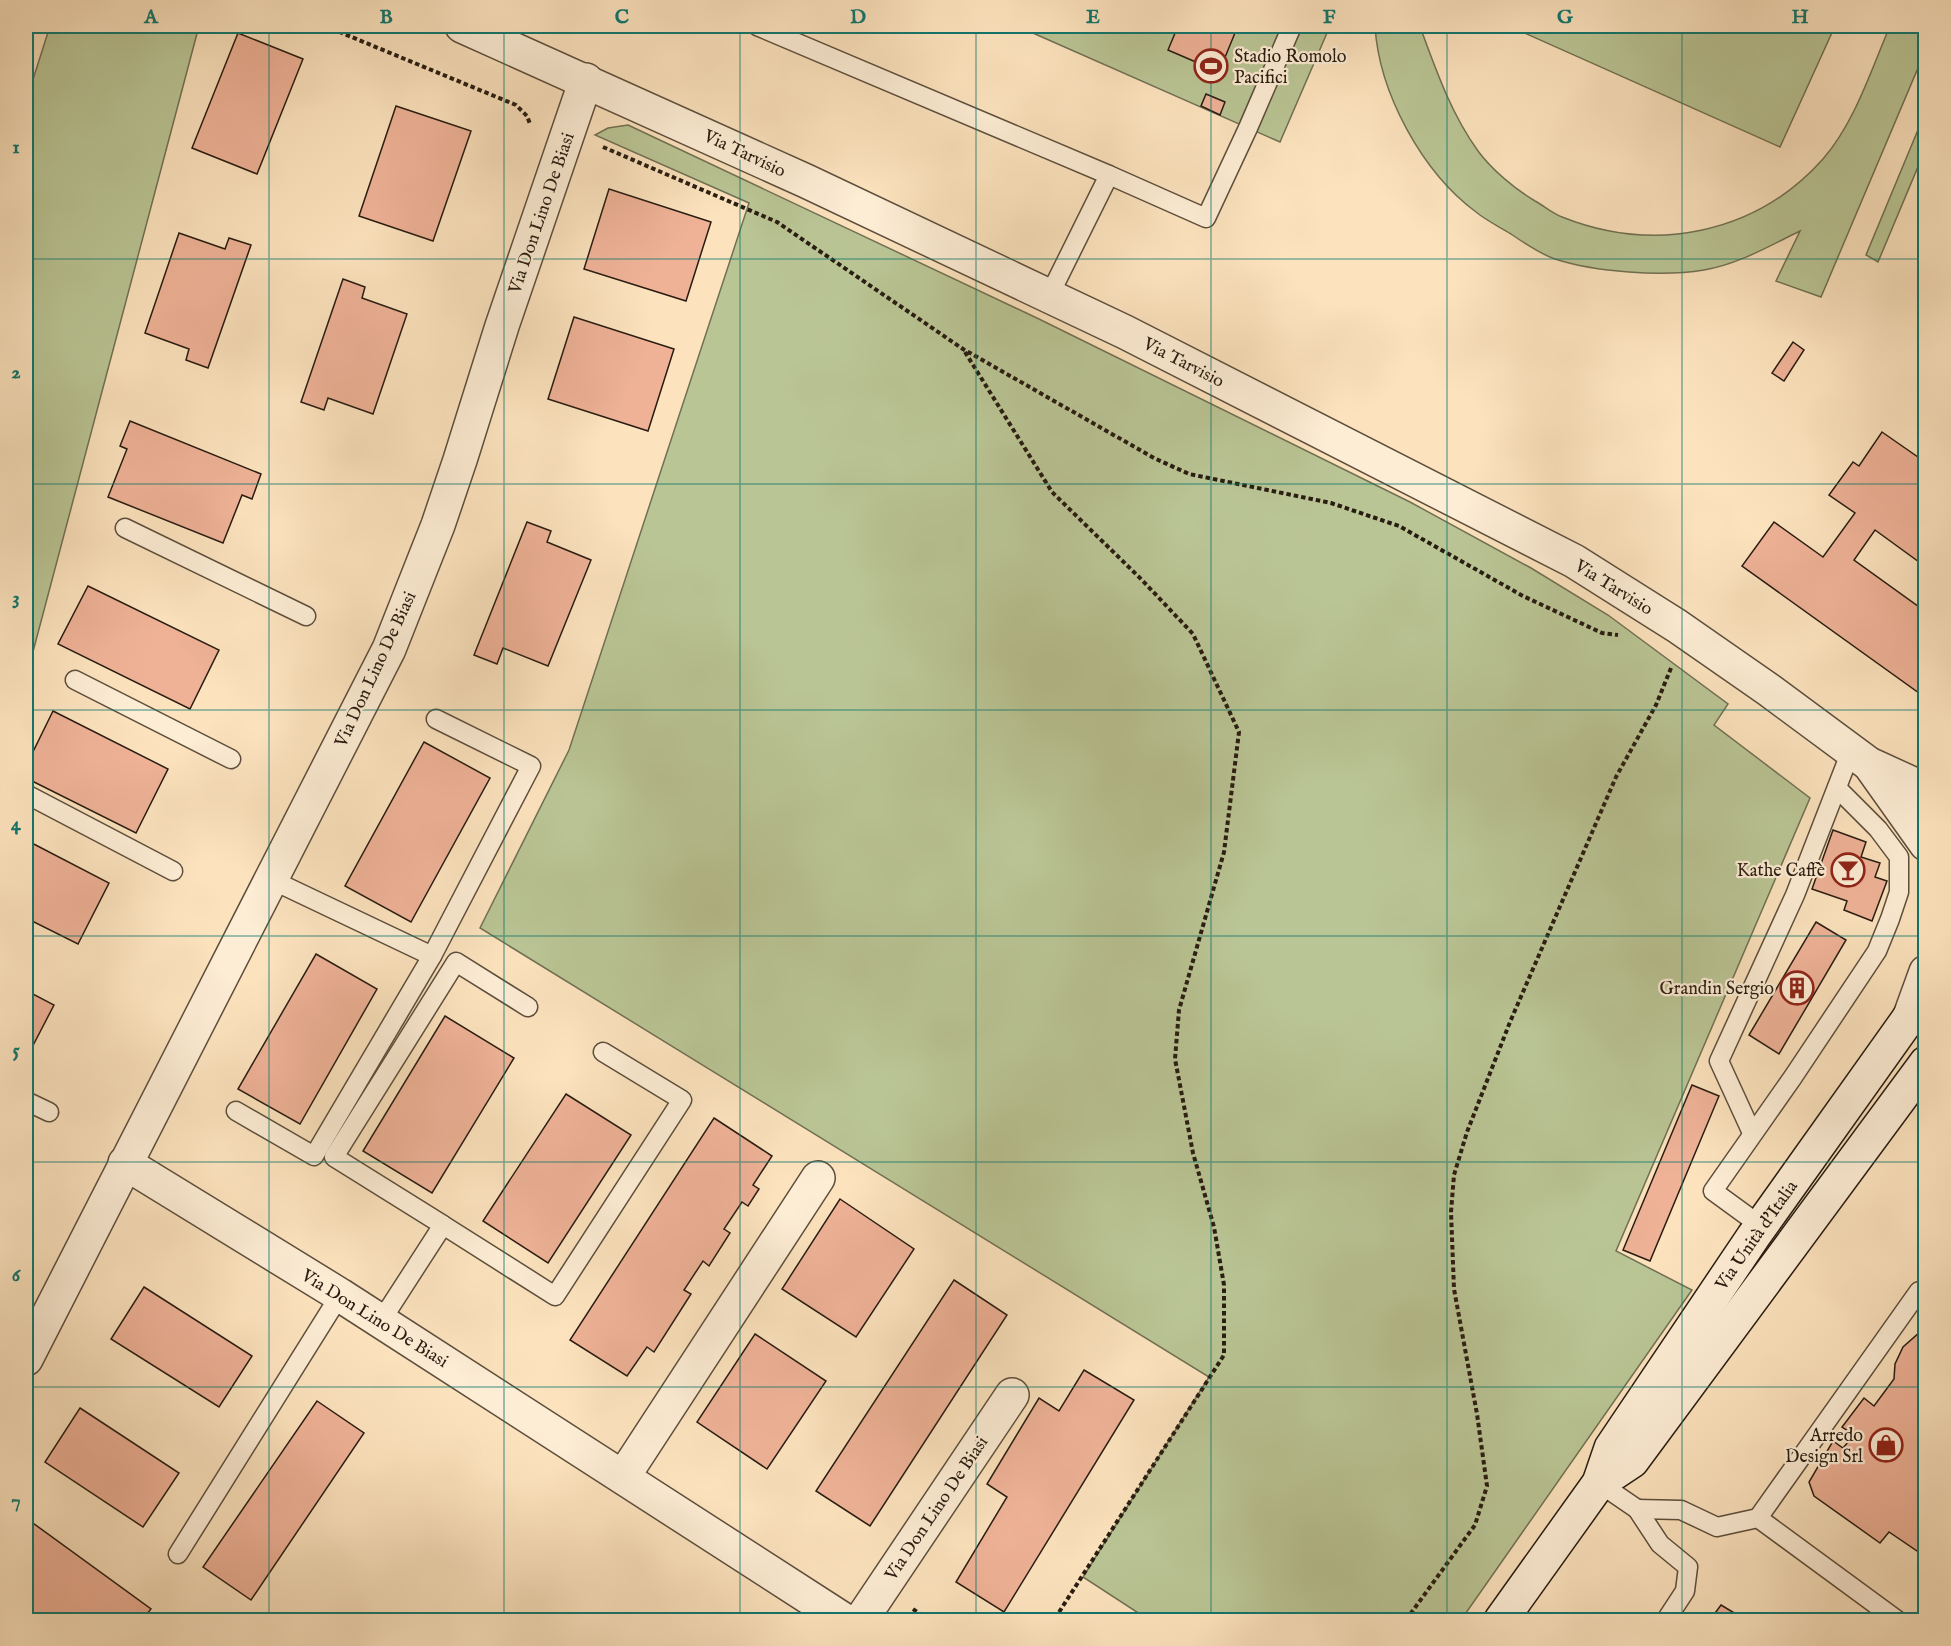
<svg xmlns="http://www.w3.org/2000/svg" width="1951" height="1646" viewBox="0 0 1951 1646" font-family="'IM FELL English',serif">
<rect width="100%" height="100%" fill="#fce3be"/>
<filter id="stains"><feTurbulence type="fractalNoise" baseFrequency=".00333" numOctaves="4"/><feColorMatrix values="0 0 0 0 .2 0 0 0 0 .09 0 0 0 0 .02 0 0 0 .5 -.17"/></filter>
<radialGradient id="worn" r=".72"><stop offset=".6" stop-color="#630" stop-opacity="0"/><stop offset="1" stop-color="#630" stop-opacity=".3"/></radialGradient>
<g fill="#bac595" stroke="#717053" stroke-width="1.5">
<polygon points="50,26 199,26 26,678 26,92 29,92"/>
<polygon points="1017,26 1330,26 1280,142"/>
<path d="M1375 26H1423L1422 32C1437 73 1452 115 1478 151 1492 170 1515 189 1535 201 1544 206 1553 214 1562 217 1655 254 1756 234 1823 159 1855 122 1871 70 1890 26H1925L1926 49 1821 297 1776 281 1800 231C1769 246 1739 264 1704 270 1662 277 1595 272 1555 259 1540 254 1524 243 1511 234 1500 227 1487 221 1476 212 1422 172 1379 93 1375 26Z"/>
<polygon points="1509,26 1835,26 1780,147"/>
<polygon points="1925,113 1925,150 1878,262 1866,255"/>
<polygon points="628,125 1039,319 1410,502 1531,568 1608,615 1728,704 1714,725 1810,798 1616,1251 1692,1290 1461,1620 1149,1620 1083,1577 1209,1377 480,928 569,750 749,203 595,135 608,128"/>
</g>
<g fill="#efb297" stroke="#281c11" stroke-width="1.5">
<polygon points="1178,26 1232,26 1237,28 1219,72 1168,50"/>
<polygon points="238,33 303,59 257,174 192,148"/>
<polygon points="1206,94 1225,102 1220,115 1201,106"/>
<polygon points="396,106 471,131 433,241 359,216"/>
<polygon points="609,189 711,222 686,301 584,269"/>
<polygon points="179,233 225,249 229,238 251,245 208,368 186,360 189,349 145,333"/>
<polygon points="343,279 365,287 362,298 407,314 373,414 328,398 324,410 301,402"/>
<polygon points="574,317 674,349 648,431 548,399"/>
<polygon points="1793,342 1804,350 1784,381 1772,373"/>
<polygon points="130,421 261,474 252,499 242,495 223,543 108,497 127,449 120,446"/>
<polygon points="1882,432 1918,457 1926,447 1926,567 1875,530 1854,560 1926,612 1926,698 1742,566 1774,522 1823,557 1855,513 1829,495 1853,462 1859,466"/>
<polygon points="527,522 551,531 547,542 591,560 548,666 503,648 497,664 474,655"/>
<polygon points="88,586 219,650 190,709 58,644"/>
<polygon points="53,711 168,769 136,833 26,778 26,766"/>
<polygon points="424,742 490,778 411,922 345,886"/>
<polygon points="1833,830 1866,842 1861,857 1880,863 1875,877 1887,881 1872,921 1844,910 1847,901 1812,889"/>
<polygon points="26,840 109,883 78,944 26,918"/>
<polygon points="1816,922 1846,940 1779,1054 1749,1035"/>
<polygon points="316,954 377,989 300,1124 238,1089"/>
<polygon points="26,985 29,987 27,991 54,1005 26,1059"/>
<polygon points="445,1016 514,1058 432,1193 363,1151"/>
<polygon points="1692,1085 1719,1096 1650,1261 1623,1250"/>
<polygon points="566,1094 631,1135 548,1263 483,1221"/>
<polygon points="714,1118 772,1156 753,1185 759,1189 748,1206 742,1202 724,1229 730,1233 709,1266 703,1261 684,1290 691,1294 654,1352 647,1347 627,1376 570,1340"/>
<polygon points="840,1199 914,1249 856,1337 782,1289"/>
<polygon points="954,1280 1007,1315 870,1526 816,1491"/>
<polygon points="144,1287 252,1356 219,1407 111,1339"/>
<polygon points="1926,1331 1926,1557 1889,1532 1880,1543 1814,1496 1809,1482 1833,1441 1843,1448 1854,1435 1842,1427 1864,1398 1874,1406 1894,1379 1895,1364 1903,1347 1920,1332"/>
<polygon points="755,1334 826,1381 767,1469 697,1422"/>
<polygon points="1084,1370 1134,1400 1004,1612 956,1582 1007,1497 987,1484 1039,1398 1059,1411"/>
<polygon points="317,1401 364,1433 251,1600 203,1567"/>
<polygon points="80,1408 179,1473 143,1527 45,1462"/>
<polygon points="26,1518 151,1609 142,1620 26,1620"/>
<polygon points="1721,1605 1746,1620 1710,1620"/>
</g>
<g fill="none" stroke-linecap="round" stroke-linejoin="round">
<g stroke="#5d4e3c" stroke-width="21">
<g id="lane">
<polyline points="757,26 1109,175 1049,296"/>
<polyline points="1109,175 1206,218 1248,128 1292,26"/>
<polyline points="125,528 306,616"/>
<polyline points="75,680 231,759"/>
<polyline points="26,794 173,871"/>
<polyline points="270,879 432,956 531,766 436,719"/>
<polyline points="26,1101 49,1112"/>
<polyline points="236,1111 314,1156 432,956"/>
<polyline points="1752,1133 1719,1061 1795,895 1851,751"/>
<polyline points="443,1225 555,1296 682,1100 603,1052"/>
<polyline points="1761,1226 1713,1191 1793,1077 1877,951 1890,919 1899,892 1899,857 1878,829 1837,788"/>
<polyline points="381,1321 443,1225 334,1157 456,962 528,1007"/>
<polyline points="1599,1483 1637,1509 1660,1544 1688,1567 1685,1591 1666,1620"/>
<polyline points="1637,1509 1681,1510 1717,1527 1758,1518 1897,1620"/>
<polyline points="1758,1518 1919,1291"/>
<polyline points="178,1554 340,1295"/>
</g>
</g>
<g stroke="#5d4e3c" stroke-width="36">
<g id="street">
<polyline points="462,26 806,181 1125,332 1574,561 1677,626 1769,690 1869,764 1926,790"/>
<polyline points="1872,768 1926,844"/>
<polyline points="1910,1016 1926,972"/>
<polyline points="125,1163 340,1295 844,1620"/>
<polyline points="26,1359 389,649 438,525 460,460 502,326 586,80"/>
<polyline points="623,1477 818,1178"/>
<polyline points="861,1620 1012,1395"/>
</g>
</g>
<g stroke="#281c11" stroke-width="36">
<g id="secondary">
<polyline points="1599,1483 1632,1461 1926,1063"/>
<polyline points="1501,1620 1599,1483 1611,1448 1753,1237 1926,994"/>
</g>
</g>
<g stroke="#281c11" stroke-width="4" stroke-dasharray="4.5 3" stroke-linecap="butt">
<polyline points="325,26 516,105 527,116 530,124"/>
<polyline points="603,147 777,222 963,349 1154,458 1189,474 1331,503 1399,526 1523,596 1602,633 1618,635"/>
<polyline points="965,352 1052,492 1142,580 1193,634 1239,732 1224,852 1179,1010 1175,1059 1193,1153 1214,1227 1224,1285 1224,1355 1054,1620"/>
<polyline points="913,1609 928,1620"/>
<polyline points="1406,1620 1475,1525 1487,1486 1477,1414 1454,1289 1451,1212 1454,1175 1467,1132 1510,1022 1616,777 1656,705 1671,668"/>
</g>
<use href="#lane" stroke="#fdedd5" stroke-width="18"/>
<use href="#street" stroke="#fdedd5" stroke-width="33"/>
<use href="#secondary" stroke="#fdedd5" stroke-width="33"/>
</g>
<path fill="none" stroke="#0f766e" stroke-width="1.5" stroke-opacity="0.55" d="M269 26V1620M504 26V1620M740 26V1620M976 26V1620M1211 26V1620M1447 26V1620M1682 26V1620M26 259H1926M26 484H1926M26 710H1926M26 936H1926M26 1162H1926M26 1387H1926"/>
<defs>
<g id="stadium-ring" transform="scale(1.725)"><circle r="9.5" fill="#fdedd5" stroke="#8f2418" stroke-width="1.5"/><path d="M0-5a6.5 5 0 1 0 0 10a6.5 5 0 1 0 0-10ZM-3.5-1.8h7v3.6h-7Z" fill="#8f2418"/></g>
<g id="bar-ring" transform="scale(1.725)"><circle r="9.5" fill="#fdedd5" stroke="#8f2418" stroke-width="1.5"/><path d="M-6-5H6L.8 .8V4.5H3.5V6h-7V4.5H-.8V.8Z" fill="#8f2418"/></g>
<g id="building-ring" transform="scale(1.725)"><circle r="9.5" fill="#fdedd5" stroke="#8f2418" stroke-width="1.5"/><path d="M-4-6H4V6H1V3H-1V6H-4ZM-2.5-4.3h1.7v1.8h-1.7ZM.8-4.3h1.7v1.8H.8ZM-2.5-1h1.7V.8h-1.7ZM.8-1h1.7V.8H.8Z" fill="#8f2418"/></g>
<g id="shop-ring" transform="scale(1.725)"><circle r="9.5" fill="#fdedd5" stroke="#8f2418" stroke-width="1.5"/><path d="M-5-2.5h2.3a2.7 3.5 0 0 1 5.4 0H5L5.5 6h-11ZM-1.5-2.5h3a1.5 2.3 0 0 0-3 0Z" fill="#8f2418"/></g>
</defs>
<g fill-rule="evenodd">
<use href="#stadium-ring" x="1211" y="66"/>
<use href="#bar-ring" x="1848" y="870"/>
<use href="#building-ring" x="1797" y="988"/>
<use href="#shop-ring" x="1886" y="1445"/>
</g>
<g text-anchor="middle" stroke-width="4.5" stroke-linejoin="round" paint-order="stroke">
<g font-size="18" fill="#281c11" stroke="#fdedd5" text-anchor="end">
<text x="1234" y="62" text-anchor="start">Stadio Romolo<tspan x="1234" dy="21">Pacifici</tspan></text>
<text x="1825" y="876">Kathe Caffè</text>
<text x="1774" y="994">Grandin Sergio</text>
<text x="1863" y="1441">Arredo<tspan x="1863" dy="21">Design Srl</tspan></text>
</g>
<g font-size="18" fill="#281c11" stroke="#fdedd5">
<text transform="translate(745 153) rotate(25)" y="6">Via Tarvisio</text>
<text transform="translate(541 213) rotate(-71)" y="6">Via Don Lino De Biasi</text>
<text transform="translate(1184 362) rotate(27)" y="6">Via Tarvisio</text>
<text transform="translate(1614 587) rotate(32)" y="6">Via Tarvisio</text>
<text transform="translate(375 669) rotate(-65)" y="6">Via Don Lino De Biasi</text>
<text transform="translate(1756 1235) rotate(-55)" y="6">Via Unità d'Italia</text>
<text transform="translate(375 1318) rotate(32)" y="6">Via Don Lino De Biasi</text>
<text transform="translate(936 1508) rotate(-56)" y="6">Via Don Lino De Biasi</text>
</g>
</g>
<rect width="1951" height="1646" fill="none" stroke="#fce3be" stroke-width="66"/>
<rect x="33" y="33" width="1885" height="1580" fill="none" stroke="#0f766e" stroke-width="2"/>
<g font-size="20" text-anchor="middle" font-weight="bold" fill="#0f766e">
<text x="151" y="23">A</text>
<text x="386" y="23">B</text>
<text x="622" y="23">C</text>
<text x="858" y="23">D</text>
<text x="1093" y="23">E</text>
<text x="1329" y="23">F</text>
<text x="1565" y="23">G</text>
<text x="1800" y="23">H</text>
<text x="16" y="153">1</text>
<text x="16" y="378">2</text>
<text x="16" y="604">3</text>
<text x="16" y="830">4</text>
<text x="16" y="1056">5</text>
<text x="16" y="1281">6</text>
<text x="16" y="1507">7</text>
</g>
<rect width="100%" height="100%" filter="url(#stains)"/>
<rect width="100%" height="100%" fill="url(#worn)"/>
</svg>
